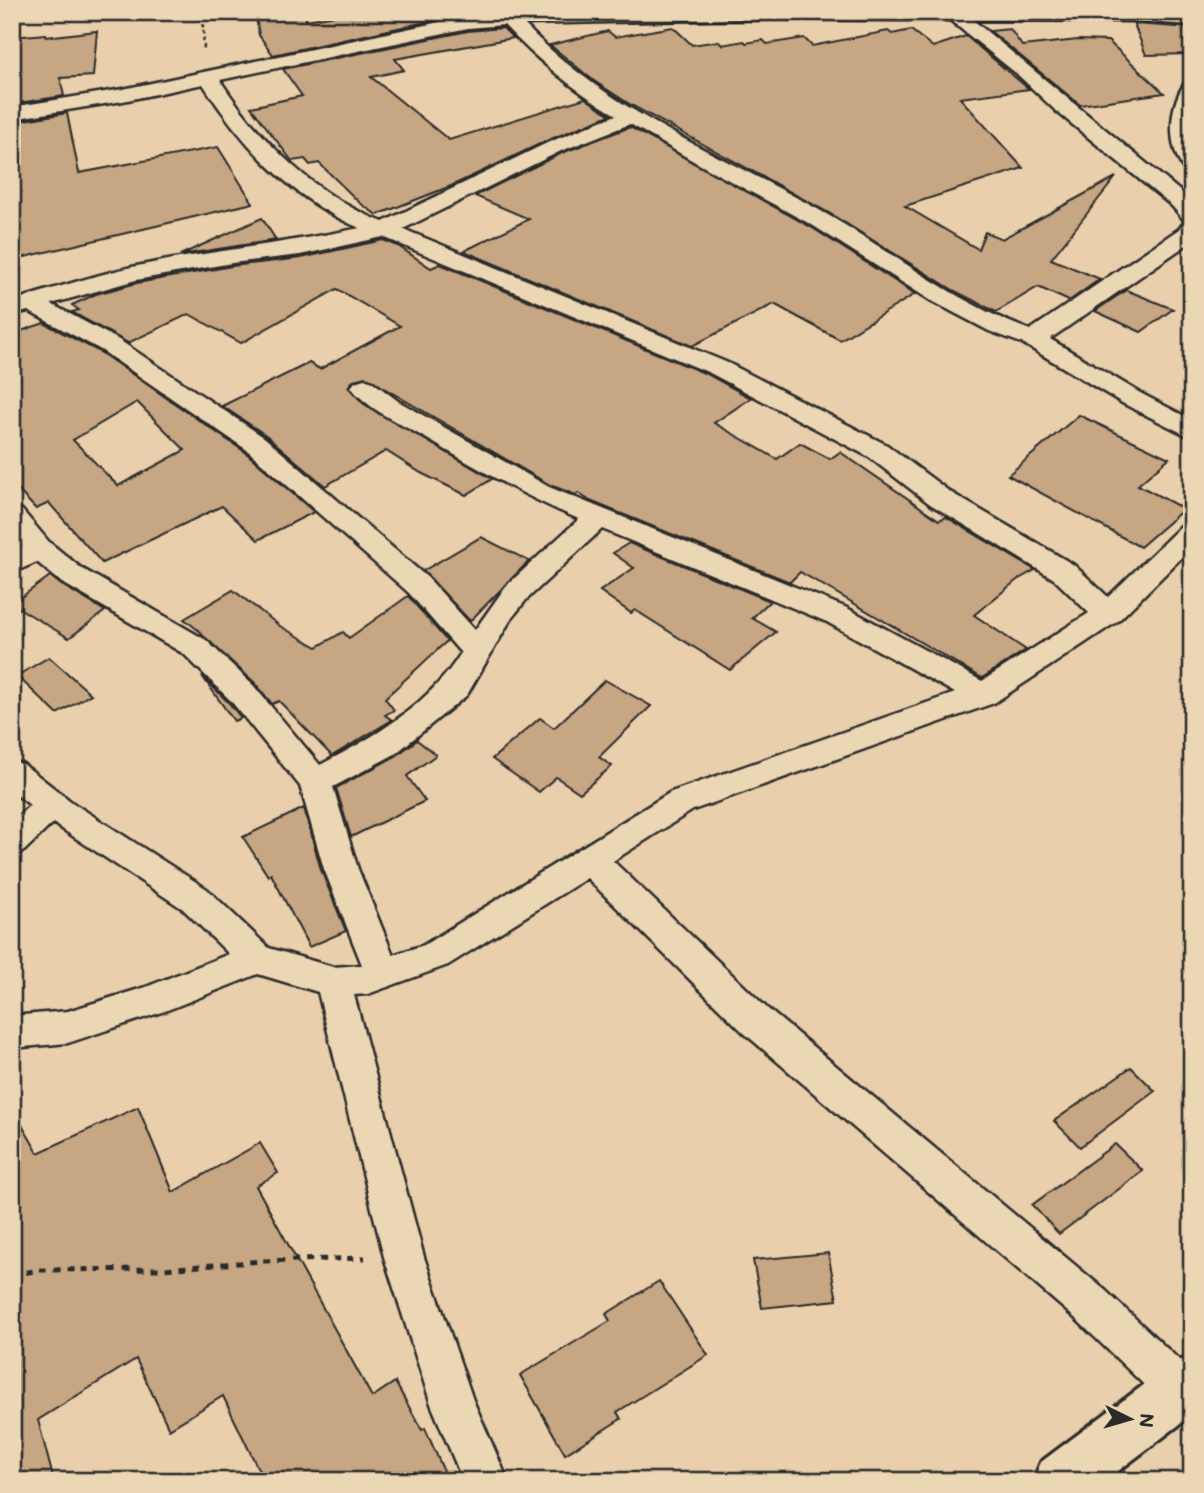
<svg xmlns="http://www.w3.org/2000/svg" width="1204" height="1493" viewBox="0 0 1204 1493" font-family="Mali,sans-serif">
<rect width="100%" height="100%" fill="#e9cfab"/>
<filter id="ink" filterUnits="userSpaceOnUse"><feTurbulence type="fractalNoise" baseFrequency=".0143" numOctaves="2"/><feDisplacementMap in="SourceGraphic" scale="14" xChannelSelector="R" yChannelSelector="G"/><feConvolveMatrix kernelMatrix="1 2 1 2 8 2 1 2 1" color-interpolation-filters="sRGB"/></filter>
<g filter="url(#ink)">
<g fill="#c6a683" stroke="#2b2b2b" stroke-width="2" fill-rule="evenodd">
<polygon points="255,12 306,12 306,20 353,12 491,13 467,13 273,55 259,35"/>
<polygon points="1134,24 1192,28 1192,54 1146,55"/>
<polygon points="673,27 692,45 718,41 722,45 744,41 746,43 763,40 767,44 804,38 812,46 888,31 892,34 911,30 933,47 966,36 1029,89 960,98 1023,168 905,206 978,249 985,232 1002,239 1116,177 1051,259 1100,279 1069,301 1038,287 996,312 953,290 829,213 631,105 594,81 550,45 608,31 615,37"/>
<polygon points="503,28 513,38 395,59 404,70 371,77 449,140 585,98 610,115 546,141 451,186 377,215 360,203 319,163 310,165 305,159 292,161 251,107 302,96 283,69 468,31"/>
<polygon points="1010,29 1022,46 1078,40 1108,41 1164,93 1080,105 990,31"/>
<polygon points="97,31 93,76 60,78 64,96 12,104 12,37 46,34 46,37"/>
<polygon points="67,113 79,173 218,147 253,203 12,260 12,122"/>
<polygon points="630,127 811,227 915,294 840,340 774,304 692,346 464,251 529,219 475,196 562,153"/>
<polygon points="262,218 276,240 180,255"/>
<polygon points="383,240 398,246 431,268 440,264 709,375 751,398 714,423 777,459 800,443 830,459 840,452 939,520 946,517 1035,570 1017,580 974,615 1026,650 982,678 800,572 790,582 590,501 578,493 576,495 550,485 365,377 354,380 348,387 364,404 492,479 466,495 421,473 386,451 325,486 267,436 222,406 309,363 320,369 400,326 337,289 241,343 189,314 128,343 72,312 79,310 72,305 96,294 137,283 232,266 301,258"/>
<polygon points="1126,290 1173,309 1141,332 1095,311"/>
<path d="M44 323 100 352 245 452 314 512 258 540 222 506 102 563 49 503 36 509 12 484V334ZM137 402 185 450 118 486 73 440Z"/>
<polygon points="1079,415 1169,458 1138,485 1184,509 1140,547 1008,475"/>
<polygon points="481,537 529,561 470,621 423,571"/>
<polygon points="629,543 770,601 752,618 776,632 730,670 635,610 631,613 600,591 634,568 613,553"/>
<polygon points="50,576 60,584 105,611 69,638 12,604"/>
<polygon points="233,590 280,626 317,647 343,632 349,638 408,596 447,641 385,698 394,710 385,715 392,720 332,756 279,701 272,704 255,683 201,634 202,633 184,619"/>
<polygon points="49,657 91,694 57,714 17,676"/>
<polygon points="202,676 229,703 241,718 234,721"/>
<polygon points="605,680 651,706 599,757 612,766 580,793 556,777 539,792 492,759 540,718 554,728"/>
<polygon points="417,740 436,755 407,776 425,801 351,837 336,788 396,756"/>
<polygon points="304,808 321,870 346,931 309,947 271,874 268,876 243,837"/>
<polygon points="1131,1067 1155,1091 1080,1147 1054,1121"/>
<polygon points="138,1107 173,1192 260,1143 278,1173 256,1186 372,1397 395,1382 422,1430 425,1428 448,1481 264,1481 223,1396 169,1429 136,1359 38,1420 54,1481 12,1481 12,1108 38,1153"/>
<polygon points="1115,1144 1143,1171 1059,1234 1032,1205"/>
<polygon points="828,1253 837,1300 762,1308 753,1260"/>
<polygon points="659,1281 708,1355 617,1412 621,1419 565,1454 520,1375 610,1321 606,1314"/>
</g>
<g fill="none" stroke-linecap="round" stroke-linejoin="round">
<g stroke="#2b2b2b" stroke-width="5">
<g id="street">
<path d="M493 12 1192 13V25L1134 21 973 20 1192 201V241L1050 339 1142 394 1192 420V438L1124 404 1024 344 989 331 930 300 812 225 695 162 630 124 561 151 403 229 728 363 887 445 950 492 1074 565 1108 597 1182 525 1192 522V547L1118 621 994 703 693 810 613 861 769 1010 1106 1291 1192 1372V1407L1180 1411 1165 1405 1076 1319 743 1032 587 878 448 965 368 994 354 995 424 1257 473 1400 508 1481H463L431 1404 384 1257 318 992 258 974 165 1011 68 1043 12 1048V1016L68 1011 146 987 229 954 183 909 53 823 24 851 12 855V822L30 805 12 791V761L23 764 73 803 207 889 269 948 333 967 362 965 324 869 300 786 231 701 184 654 61 582 37 562 12 573V552L22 546 12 535V507L22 510 49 542 81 568 206 640 253 685 320 765C373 738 429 705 461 653L409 593 247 450 101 350 28 311 12 315V301C52 289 92 276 132 267 207 251 285 244 360 228 294 201 241 144 203 84L123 101 12 119V107L123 89 468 16 495 15ZM738 19 950 20 1017 74 1056 111 1172 206 1185 221 1179 229 1030 330C956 303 895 254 828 215 725 156 607 112 524 24ZM504 25C537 60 575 91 616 115L547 143 383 222C315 196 259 140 220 80L468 28ZM383 237 710 373 869 457 930 504 1054 579 1089 613 982 681 847 608 549 487 398 401 373 382 364 379 355 382 351 387C367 409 399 423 422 436 474 466 523 496 579 519L506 586 475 630 429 579 265 438 119 340 51 304 136 280 232 263 300 255ZM602 529 827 622 955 693 671 792 424 945 393 955 358 869 333 787 395 754 467 695 511 619 526 600Z"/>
<path d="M1192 81V173L1185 171C1167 146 1168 108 1185 83Z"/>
</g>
</g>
<g stroke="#2b2b2b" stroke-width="6">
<polygon id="highway" points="1192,1356 1192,1415 1105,1481 1033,1481 1041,1462 1173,1363"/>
</g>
<g stroke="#2b2b2b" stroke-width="2.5" stroke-dasharray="3.5 3.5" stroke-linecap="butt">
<polyline points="195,12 203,26 204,51"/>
<polyline points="352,12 361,16"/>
</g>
<polyline stroke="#2b2b2b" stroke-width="5" stroke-dasharray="7 7" stroke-linecap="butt" points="12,1275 40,1270 164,1269 263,1261 365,1258"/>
<use href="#street" fill="#ecd7b5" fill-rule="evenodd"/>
<use href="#highway" fill="#ecd7b5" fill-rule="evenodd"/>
</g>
</g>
<rect width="1204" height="1493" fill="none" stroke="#ecd7b5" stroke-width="42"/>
<rect x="21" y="21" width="1162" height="1451" fill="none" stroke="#2b2b2b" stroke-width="2.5" filter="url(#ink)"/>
<g transform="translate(1130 1419) rotate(95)" stroke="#ecd7b5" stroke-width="5" paint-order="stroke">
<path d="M0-5L12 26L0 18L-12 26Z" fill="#2b2b2b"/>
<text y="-10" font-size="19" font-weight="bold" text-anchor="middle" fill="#2b2b2b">N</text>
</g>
</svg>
